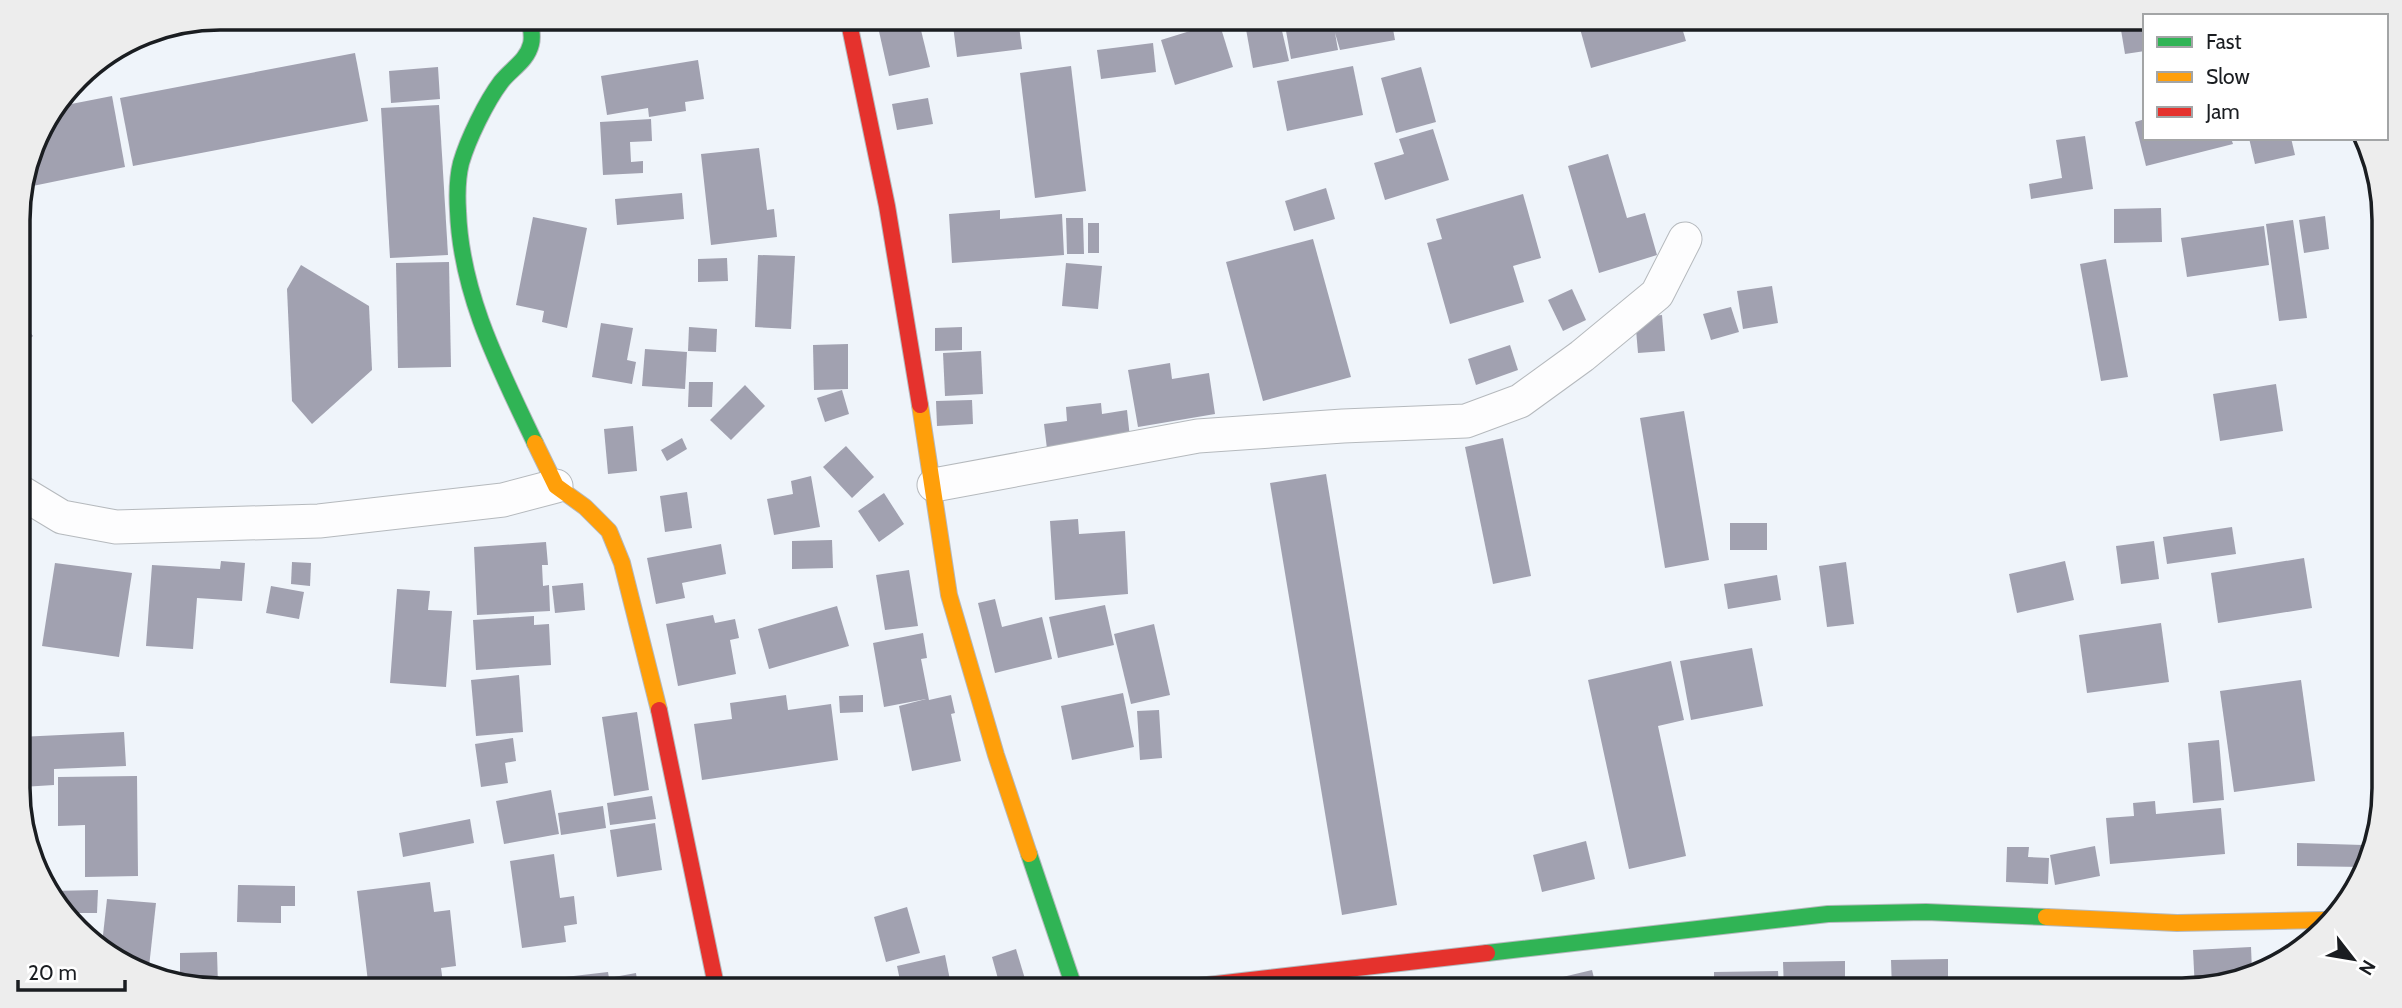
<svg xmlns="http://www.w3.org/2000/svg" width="2402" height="1008" viewBox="0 0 2402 1008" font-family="Cabin,sans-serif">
<rect width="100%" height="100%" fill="#eff4fa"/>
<g fill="#a1a1b0">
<polygon points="696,18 729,18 731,26 698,31"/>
<polygon points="876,18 918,18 930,67 889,76"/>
<polygon points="952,18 1018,18 1022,49 957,57"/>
<polygon points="1244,18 1279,18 1289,61 1253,68"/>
<polygon points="1382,18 1391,18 1395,40 1340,50 1335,33 1338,50 1291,59 1286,31 1334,22 1334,27"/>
<polygon points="1577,18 1679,18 1686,41 1591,68"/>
<polygon points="2119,18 2145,18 2145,51 2125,54"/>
<polygon points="1219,22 1233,67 1175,85 1161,40"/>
<polygon points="1153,43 1156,72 1101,79 1097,50"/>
<polygon points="355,53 368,121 133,166 120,98"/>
<polygon points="698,60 704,99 685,102 686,111 649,117 648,108 607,115 601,76"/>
<polygon points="1071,66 1086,191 1035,198 1020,73"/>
<polygon points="1353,66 1363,115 1287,131 1277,81"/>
<polygon points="438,67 440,99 391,103 389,71"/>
<polygon points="1421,67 1436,122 1396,133 1381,78"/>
<polygon points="112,96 125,167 23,188 39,130 56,107"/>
<polygon points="928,98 933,124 897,130 892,104"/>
<polygon points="439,105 448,255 390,258 381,108"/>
<polygon points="651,119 652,141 630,142 631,162 643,161 643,173 603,175 600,122"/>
<polygon points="2145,119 2145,138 2231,138 2233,144 2146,166 2135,122"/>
<polygon points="1433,129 1449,180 1385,200 1374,163 1404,154 1399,139"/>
<polygon points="2085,136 2093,189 2031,199 2029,184 2062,178 2056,140"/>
<polygon points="2249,138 2291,138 2295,155 2255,164"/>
<polygon points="759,148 767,210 774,209 777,237 711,245 701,154"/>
<polygon points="1608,154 1627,218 1645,213 1657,255 1599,273 1568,166"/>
<polygon points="1326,188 1335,219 1294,231 1285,201"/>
<polygon points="682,193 684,219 617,225 615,199"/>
<polygon points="1523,194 1541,258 1513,266 1524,302 1450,324 1427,243 1442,239 1436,219"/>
<polygon points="2161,208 2162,242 2114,243 2114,209"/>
<polygon points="1000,210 1000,219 1062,214 1064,255 952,263 949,214"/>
<polygon points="2325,216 2329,249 2304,253 2299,220"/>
<polygon points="533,217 587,228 567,328 542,322 544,311 516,305"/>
<polygon points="1066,218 1083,218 1084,254 1067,254"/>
<polygon points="2293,220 2307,318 2279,321 2266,224"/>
<rect x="1088" y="223" width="11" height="30"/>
<polygon points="2264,226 2269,265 2187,277 2181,238"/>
<polygon points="1313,239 1351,377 1263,401 1226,262"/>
<polygon points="758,255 795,256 791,329 755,327"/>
<polygon points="727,258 728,281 698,282 698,259"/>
<polygon points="2106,259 2128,377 2101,381 2080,264"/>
<polygon points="449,262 451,367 398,368 396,263"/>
<polygon points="1066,263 1102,266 1098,309 1062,306"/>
<polygon points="301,265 369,306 372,370 312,424 292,401 287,289"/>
<polygon points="1772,286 1778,323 1743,329 1737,291"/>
<polygon points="1572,289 1586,320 1563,331 1548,300"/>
<polygon points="1731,307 1739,332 1711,340 1703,314"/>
<polygon points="1662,315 1665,351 1638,353 1635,318"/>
<polygon points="18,318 33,336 18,349"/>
<polygon points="601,323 633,328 627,360 636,362 632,384 592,377"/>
<polygon points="689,327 717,329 716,352 688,351"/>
<polygon points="962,327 962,350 935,351 935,328"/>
<polygon points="848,344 848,389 814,390 813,345"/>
<polygon points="1510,345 1518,370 1476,385 1468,359"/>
<polygon points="645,349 687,352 685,389 642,386"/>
<polygon points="981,351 983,394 945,396 943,353"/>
<polygon points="1170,363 1172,379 1209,373 1215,414 1138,427 1128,370"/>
<polygon points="689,382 713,382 712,407 688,407"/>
<polygon points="2276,384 2283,431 2220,441 2213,394"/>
<polygon points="745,385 765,406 731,440 710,420"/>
<polygon points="842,390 849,414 825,422 817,398"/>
<polygon points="972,400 973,424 937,426 936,401"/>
<polygon points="1101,403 1102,414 1127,410 1130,438 1047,449 1044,424 1067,421 1066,407"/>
<polygon points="1684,411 1709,560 1665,568 1640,418"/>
<polygon points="633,426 637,471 608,474 604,429"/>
<polygon points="682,438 687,449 667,461 661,450"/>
<polygon points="1503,438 1531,576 1493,584 1465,447"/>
<polygon points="846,446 874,477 852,498 823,467"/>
<polygon points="1326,474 1397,905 1342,915 1270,483"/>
<polygon points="811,476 820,527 774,535 767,499 793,494 791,481"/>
<polygon points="687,492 692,528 665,532 660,496"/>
<polygon points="884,493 904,524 879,542 858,511"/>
<polygon points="1078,519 1079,534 1125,531 1128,594 1055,600 1050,521"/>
<rect x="1730" y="523" width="37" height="27"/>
<polygon points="2232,527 2236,554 2167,564 2163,537"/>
<polygon points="832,540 833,568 792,569 792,541"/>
<polygon points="2154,541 2159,579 2121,584 2116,546"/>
<polygon points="546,542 548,565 542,565 543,586 549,585 550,611 477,615 474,547"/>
<polygon points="721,544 726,574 682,583 685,598 656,604 647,558"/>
<polygon points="19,545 31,546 27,604 19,603"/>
<polygon points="2304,558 2312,608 2218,623 2211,573"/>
<polygon points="221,561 245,563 242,601 197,598 193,649 146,646 152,565 220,569"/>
<polygon points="2065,561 2074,600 2017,613 2009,574"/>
<polygon points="292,562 311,563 310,586 291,584"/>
<polygon points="1846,562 1854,624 1827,627 1819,566"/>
<polygon points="55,563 132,573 119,657 42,646"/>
<polygon points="909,570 918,626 885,630 876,575"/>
<polygon points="1777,575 1781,600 1728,609 1724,584"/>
<polygon points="583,583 585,610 555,613 552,586"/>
<polygon points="271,586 304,592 299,619 266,613"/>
<polygon points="397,589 430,591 428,610 452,611 446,687 390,683"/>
<polygon points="995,599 1002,627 1042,617 1052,659 995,673 978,603"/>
<polygon points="1105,605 1114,645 1058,658 1049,617"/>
<polygon points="837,606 849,646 769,669 758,629"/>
<polygon points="19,614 25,614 23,648 19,648"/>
<polygon points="713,615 715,623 735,619 739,638 730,640 736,674 678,686 666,624"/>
<polygon points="534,616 534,625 549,624 551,665 476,670 473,620"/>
<polygon points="2161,623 2169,682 2087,693 2079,635"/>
<polygon points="1154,624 1170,695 1131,704 1114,634"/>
<polygon points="923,633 927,658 921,659 929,700 951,695 955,713 951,714 961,761 912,771 899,706 926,699 884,707 873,643"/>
<polygon points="1752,648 1763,706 1691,720 1680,661"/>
<polygon points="1671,661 1684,720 1658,726 1686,856 1629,869 1588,680"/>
<polygon points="519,675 523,732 476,736 471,680"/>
<polygon points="2301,680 2315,781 2234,792 2220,691"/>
<polygon points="1123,693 1134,747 1072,760 1061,706"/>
<polygon points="786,695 788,710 831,704 838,760 702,780 694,724 732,719 730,703"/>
<polygon points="863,695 863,712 840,713 839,696"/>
<polygon points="1159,710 1162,758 1140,760 1137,711"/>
<polygon points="637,712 649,790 614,796 602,717"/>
<polygon points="124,732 126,766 54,769 54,785 22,787 19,737"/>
<polygon points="513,738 516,761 505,763 508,783 481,787 475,744"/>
<polygon points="2219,740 2224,800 2193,803 2188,743"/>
<polygon points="137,776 138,876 85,877 85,825 58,826 58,777"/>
<polygon points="551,790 559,834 504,844 496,801"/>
<polygon points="652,796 656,819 610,825 607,803"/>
<polygon points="2155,801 2156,814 2221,808 2225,854 2110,864 2106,818 2134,816 2133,803"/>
<polygon points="603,806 606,828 561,835 558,813"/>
<polygon points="470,819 474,843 403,857 399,833"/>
<polygon points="655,823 662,870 617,877 610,830"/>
<polygon points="1586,841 1595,879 1542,892 1533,855"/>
<polygon points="2297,843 2363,845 2363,867 2297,866"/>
<polygon points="2095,846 2100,876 2055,885 2050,855"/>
<polygon points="2007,847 2029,847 2028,857 2049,858 2048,884 2006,882"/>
<polygon points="554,854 560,898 574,896 577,924 564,926 566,942 522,948 510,861"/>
<polygon points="430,882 434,912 450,910 456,966 441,968 444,990 369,990 357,891"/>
<polygon points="238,885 295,886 295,906 281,906 281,923 237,922"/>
<polygon points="98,890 97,913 62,913 51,891"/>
<polygon points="107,899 156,903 148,976 143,975 102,944"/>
<polygon points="907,907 920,953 886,962 874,917"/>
<polygon points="2251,947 2252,971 2195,990 2193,950"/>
<polygon points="1016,949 1025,979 1000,986 992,957"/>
<polygon points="217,952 218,986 197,986 180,983 180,953"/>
<polygon points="945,955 952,990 902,990 897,966"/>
<polygon points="1948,959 1948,990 1892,990 1891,960"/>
<polygon points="1845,961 1845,990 1784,990 1783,962"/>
<polygon points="1592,970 1597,990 1526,990 1525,986"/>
<polygon points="1778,971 1779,990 1714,990 1714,972"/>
<polygon points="608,972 611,990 567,990 565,977"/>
<polygon points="636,973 638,986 616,990 614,977"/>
<polygon points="681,979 683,990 655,990 654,984"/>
</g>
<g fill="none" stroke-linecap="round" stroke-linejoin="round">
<g stroke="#b5b9bd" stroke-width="35">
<g id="street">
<polyline points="934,485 1198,436 1343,426 1466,421 1520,401 1582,356 1657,294 1685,239"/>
<polyline points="19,491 62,517 116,527 319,521 503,500 556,486"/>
</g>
</g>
<g stroke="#b5b9bd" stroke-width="18">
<g id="fast">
<path d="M529 18C531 27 533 36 531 44 527 61 511 69 501 82 486 102 468 139 461 163 457 179 457 195 458 211 461 295 500 369 535 443"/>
<polyline points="1029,854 1075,990"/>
<polyline points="1487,953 1828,914 1926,912 2046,917"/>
</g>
</g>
<g stroke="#b5b9bd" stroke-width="18">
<g id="slow">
<polyline points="920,405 949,595 996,755 1029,854"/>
<polyline points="535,443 556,486 585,507 609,531 622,563 659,710"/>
<polyline points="2046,917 2177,923 2325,920"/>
</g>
</g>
<g stroke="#b5b9bd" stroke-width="18">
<g id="jam">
<polyline points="848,18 887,206 920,405"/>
<polyline points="659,710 717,990"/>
<polyline points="1164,990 1487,953"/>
</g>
</g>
<use href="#street" stroke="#fdfdfe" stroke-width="33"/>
<use href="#fast" stroke="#30b455" stroke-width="16"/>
<use href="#slow" stroke="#ff9f0a" stroke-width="16"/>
<use href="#jam" stroke="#e5322d" stroke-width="16"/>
</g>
<path d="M0 0H2402V1008H0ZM220 30H2182A190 190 0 0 1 2372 220V788A190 190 0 0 1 2182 978H220A190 190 0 0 1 30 788V220A190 190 0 0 1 220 30Z" fill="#ededed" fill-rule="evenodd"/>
<path fill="none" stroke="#1a1d21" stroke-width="3.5" d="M220 30H2182A190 190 0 0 1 2372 220V788A190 190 0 0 1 2182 978H220A190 190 0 0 1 30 788V220A190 190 0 0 1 220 30Z"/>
<rect x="2143" y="14" width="245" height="126" fill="#ffffff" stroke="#a3a5a6" stroke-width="2"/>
<rect x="2157" y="37" width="35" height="10" fill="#30b455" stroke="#a3a5a6" stroke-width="2"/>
<text x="2206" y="49" font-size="21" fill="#1a1d21">Fast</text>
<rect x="2157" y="72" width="35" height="10" fill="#ff9f0a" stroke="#a3a5a6" stroke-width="2"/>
<text x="2206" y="84" font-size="21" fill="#1a1d21">Slow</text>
<rect x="2157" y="107" width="35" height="10" fill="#e5322d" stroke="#a3a5a6" stroke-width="2"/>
<text x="2206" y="119" font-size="21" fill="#1a1d21">Jam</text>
<g transform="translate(2353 959) rotate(121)" stroke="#ffffff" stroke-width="5" paint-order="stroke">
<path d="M0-5L12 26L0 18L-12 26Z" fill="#1a1d21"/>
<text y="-10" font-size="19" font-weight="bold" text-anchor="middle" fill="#1a1d21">N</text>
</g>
<path d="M18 980v10h107v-10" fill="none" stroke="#1a1d21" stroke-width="3.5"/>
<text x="28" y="980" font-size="21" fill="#1a1d21" stroke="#ffffff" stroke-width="5" paint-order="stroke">20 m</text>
</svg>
